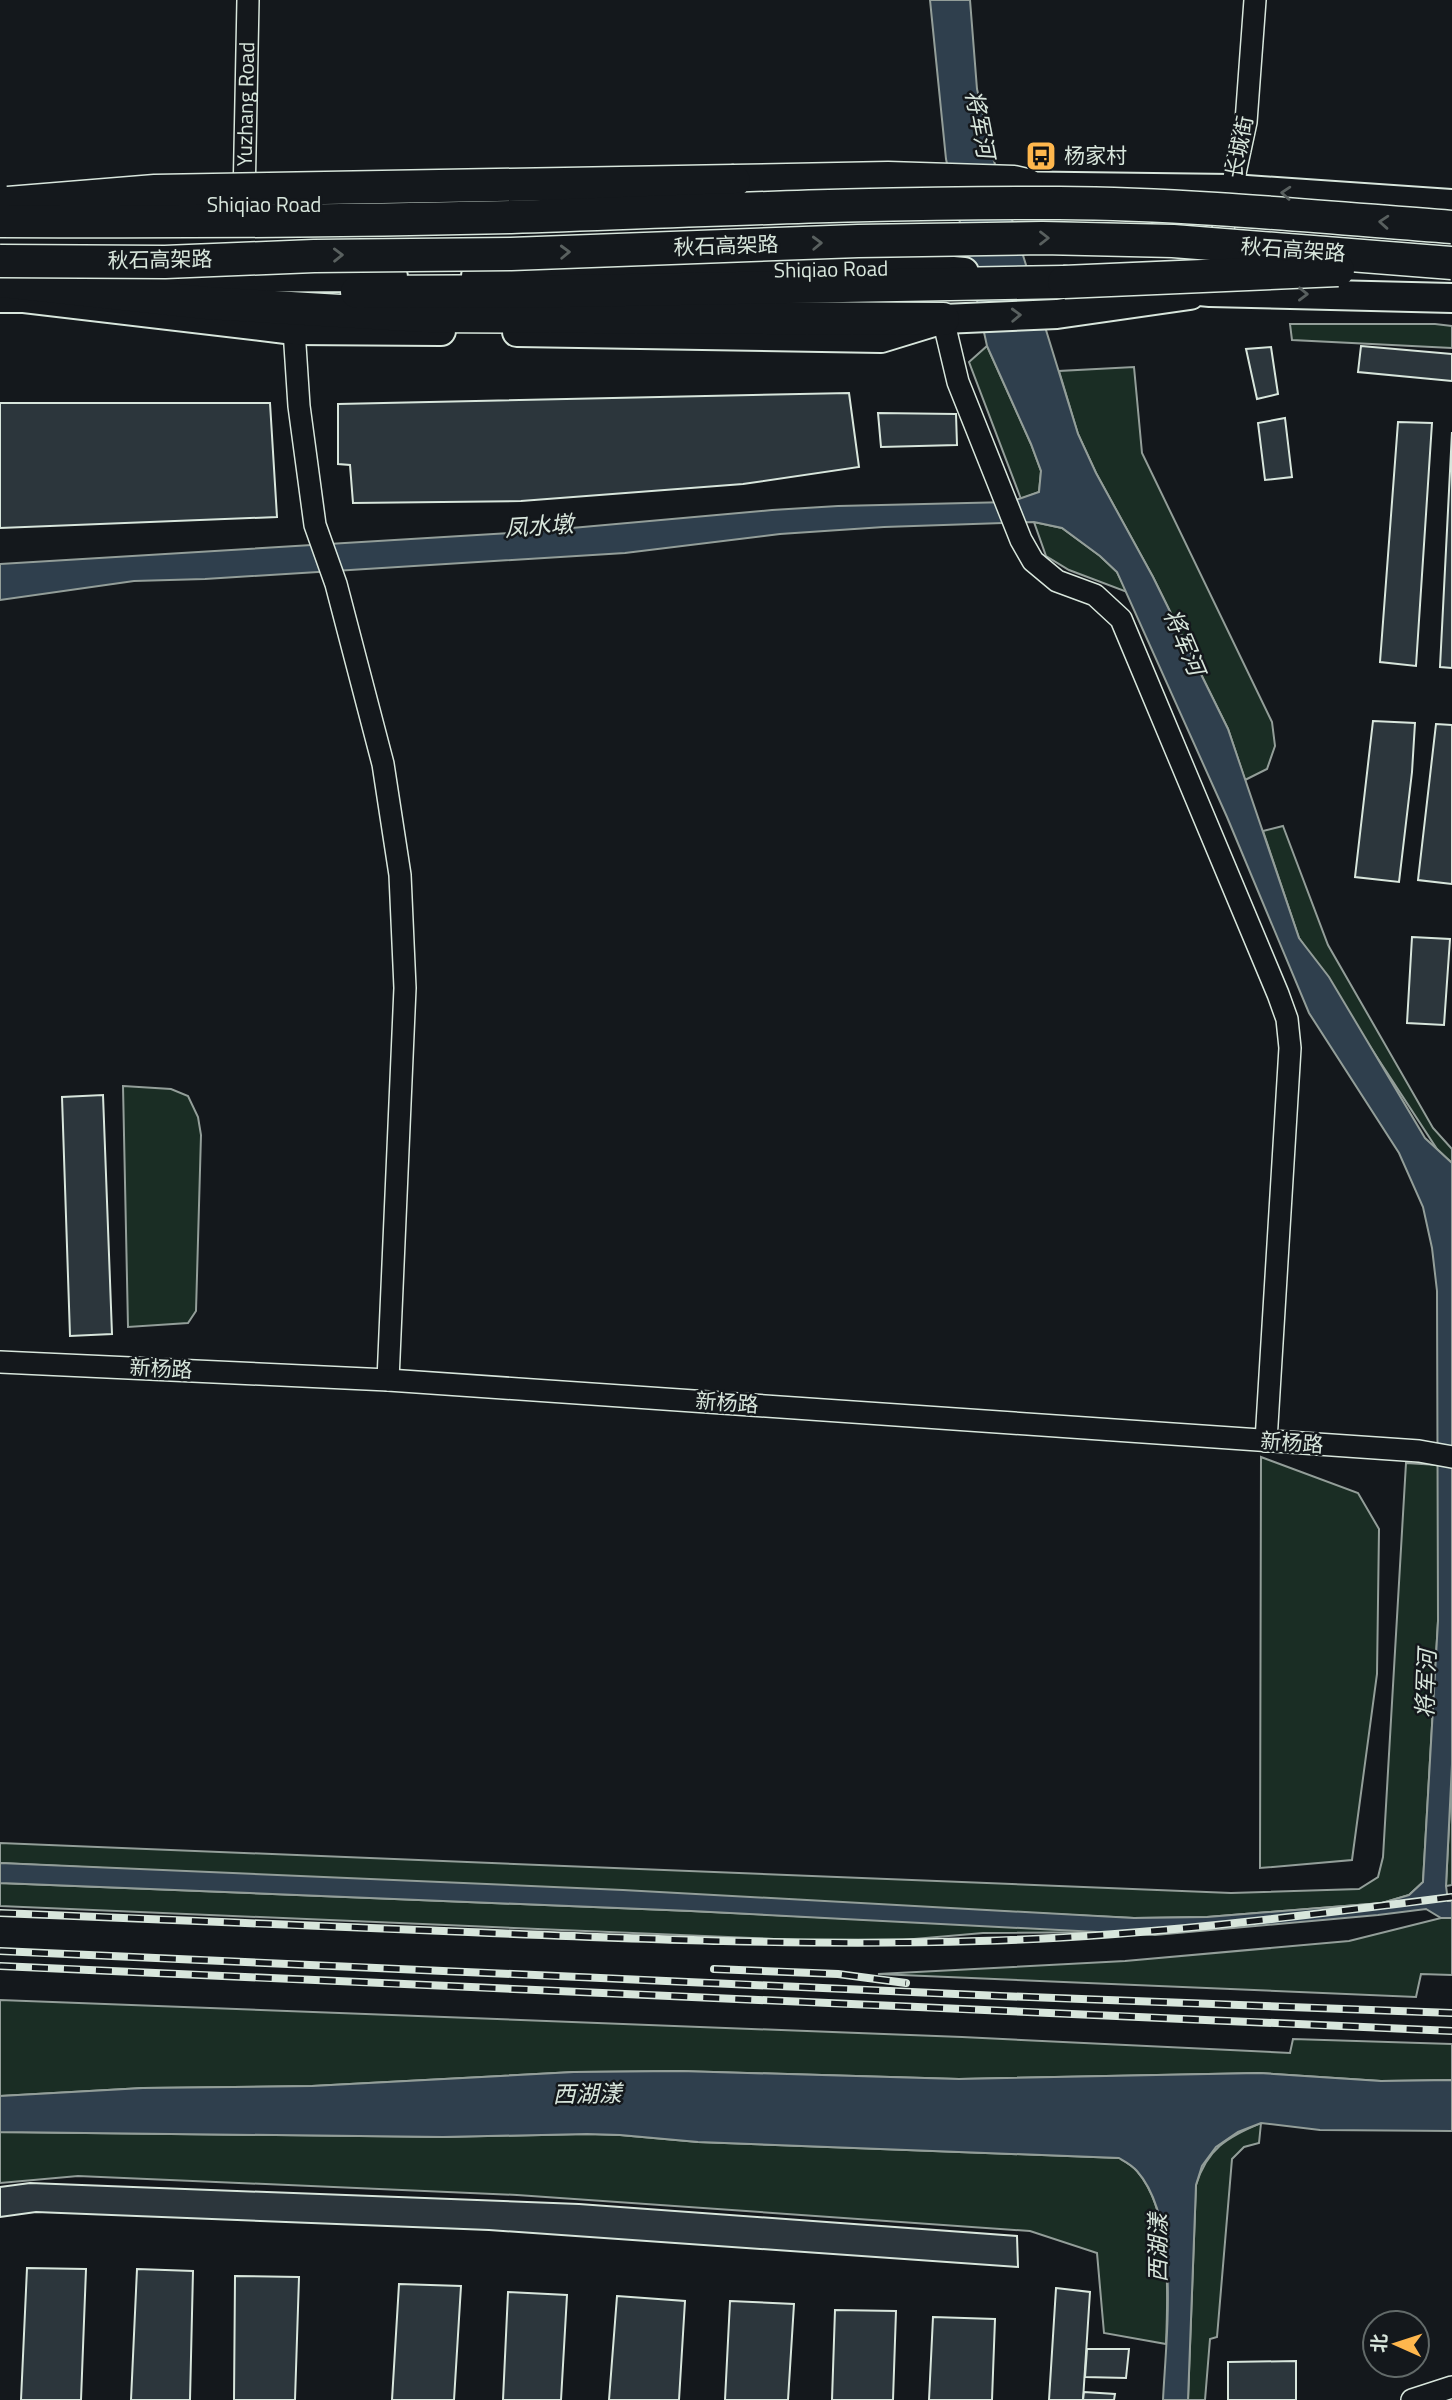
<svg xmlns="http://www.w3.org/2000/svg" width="1452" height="2400" viewBox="0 0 1452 2400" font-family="'Titillium Web','Noto Sans SC',sans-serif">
<rect width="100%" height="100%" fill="#14181c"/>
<g fill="#1a2d24" stroke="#939e99" stroke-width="2">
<polygon points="1290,324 1435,324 1452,326 1452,348 1292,340"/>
<polygon points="987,346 1031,444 1041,471 1039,492 1021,499 969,362"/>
<polygon points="1134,367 1142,453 1272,722 1275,746 1267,769 1245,780 1228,729 1153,577 1096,473 1078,434 1059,371"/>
<polygon points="1034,522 1062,528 1100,556 1117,572 1127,592 1069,570 1046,556"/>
<polygon points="1283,826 1328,945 1433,1128 1452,1149 1452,1163 1437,1149 1299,938 1263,831"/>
<polygon points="123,1086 171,1089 188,1096 198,1117 201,1135 196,1311 188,1323 128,1327"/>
<polygon points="1261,1457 1358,1493 1379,1529 1377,1674 1352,1860 1260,1868"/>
<polygon points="1406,1463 1438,1465 1438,1621 1423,1882 1409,1895 1382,1903 1207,1917 1134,1918 0,1863 0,1843 1231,1893 1359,1889 1378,1877 1383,1857"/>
<polygon points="1452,1764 1452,1885 1446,1886"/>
<polygon points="0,1883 691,1911 1124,1932 983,1933 868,1943 0,1906"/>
<polygon points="1441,1918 1452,1918 1452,1975 1421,1974 1416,1997 878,1974 1125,1961 1349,1941"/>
<polygon points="0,2000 962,2037 1290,2053 1293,2039 1452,2044 1452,2080 1381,2081 1259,2073 959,2079 680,2071 574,2072 312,2086 143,2088 0,2096"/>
<path d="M1261 2123 1259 2143 1244 2147 1232 2159 1217 2337 1210 2339 1205 2400H1188L1196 2185C1207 2149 1227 2137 1261 2123Z"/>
<path d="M0 2132 443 2137 587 2134 620 2135 698 2142 1119 2158C1126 2162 1132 2165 1137 2171 1172 2211 1168 2293 1166 2344L1104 2333 1097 2253 1030 2231 517 2195 78 2176 0 2183Z"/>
</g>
<g fill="#2f3f4d" stroke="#939e99" stroke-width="2">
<polygon points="930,0 970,0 977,89 994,161 1078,434 1096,473 1153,577 1228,729 1299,938 1329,977 1425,1138 1452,1163 1452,1764 1446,1886 1448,1901 1452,1901 1452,1918 1441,1918 1426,1909 1378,1915 1155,1935 691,1911 0,1883 0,1863 623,1890 1134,1918 1207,1917 1382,1903 1409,1895 1423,1882 1438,1621 1437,1291 1432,1248 1423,1207 1399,1153 1309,1013 1227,817 1117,572 1100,556 1062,528 1034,522 884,527 780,534 625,553 205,579 134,581 0,600 0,564 527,532 772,510 838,506 1010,502 1039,492 1041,471 1031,444 987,346 946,159"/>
<path d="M680 2071 959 2079 1259 2073 1381 2081 1452 2080V2131L1320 2130 1261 2123 1238 2132 1216 2147 1202 2166 1196 2185 1188 2400H1163C1166 2337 1181 2221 1137 2171 1132 2165 1126 2162 1119 2158L698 2142 620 2135 587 2134 443 2137 0 2132V2096L143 2088 312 2086 574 2072Z"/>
</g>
<g fill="#2c363c" stroke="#d8e6dc" stroke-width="2">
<polygon points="1361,346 1452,354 1452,381 1358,372"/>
<polygon points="1271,347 1278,394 1257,399 1246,349"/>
<polygon points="849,393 859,467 743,484 521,501 353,503 350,465 338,464 338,404"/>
<polygon points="0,403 270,403 277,517 0,528"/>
<polygon points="878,413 956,414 957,445 881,447"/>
<polygon points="1285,418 1292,477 1265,480 1258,423"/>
<polygon points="1398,422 1432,423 1416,666 1380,662"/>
<polygon points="1452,432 1452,668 1440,667"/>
<polygon points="1373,721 1415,723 1412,772 1399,882 1355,877"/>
<polygon points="1436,724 1452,725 1452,884 1418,880"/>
<polygon points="1412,937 1450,939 1444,1025 1407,1023"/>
<polygon points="103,1095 112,1334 70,1336 62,1097"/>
<polygon points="30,2183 579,2204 1017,2236 1018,2267 489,2230 36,2212 0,2217 0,2187"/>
<polygon points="27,2268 86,2269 81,2400 21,2400"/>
<polygon points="137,2269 193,2271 190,2400 131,2400"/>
<polygon points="235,2276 299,2277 295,2400 234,2400"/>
<polygon points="399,2284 461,2286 454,2400 392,2400"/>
<polygon points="1056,2288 1090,2292 1083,2400 1049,2400"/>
<polygon points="508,2292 567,2295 561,2400 503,2400"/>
<polygon points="617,2296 685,2301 679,2400 609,2400"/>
<polygon points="730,2301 794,2304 788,2400 725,2400"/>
<polygon points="835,2310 896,2311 893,2400 832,2400"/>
<polygon points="933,2317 995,2319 992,2400 929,2400"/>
<polygon points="1087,2349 1129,2349 1126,2378 1085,2377"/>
<polygon points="1296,2361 1296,2400 1228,2400 1228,2362"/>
<polygon points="1084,2392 1115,2394 1114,2400 1083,2400"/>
</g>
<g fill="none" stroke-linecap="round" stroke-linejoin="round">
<g stroke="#d8e6dc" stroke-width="24">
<g id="minor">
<path id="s1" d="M244 200 248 0"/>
<polyline points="1217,257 1246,122 1255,0"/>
<polyline points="943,319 958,382 1021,540 1033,561 1057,581 1095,595 1121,619 1278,994 1287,1019 1290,1048 1266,1441"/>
<polyline points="294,330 299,406 315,525 336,584 383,764 400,875 405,988 388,1380"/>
<polyline points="0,1362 388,1380 1419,1451 1452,1457"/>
<polyline points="1412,2400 1452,2387"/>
</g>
</g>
<g stroke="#d8e6dc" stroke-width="32">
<g id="major">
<polyline points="1004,186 1232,189 1452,204"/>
<polyline points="346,204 557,200"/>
<path id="s2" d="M476 276 919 268 964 272"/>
<polyline points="81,278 393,277"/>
<polyline points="1168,288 1210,292 1452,298"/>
<polyline points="0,298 24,298 294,330 441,331"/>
<polyline points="517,332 881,338 943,319 1057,314 1190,295"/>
</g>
</g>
<g stroke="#d8e6dc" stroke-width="35">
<g id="highway">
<polyline points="734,181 888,178 1014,182 1027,185"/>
<polyline points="0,281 206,303 423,316 943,319"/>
<polyline points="357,292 570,291 1064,282"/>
</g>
</g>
<use href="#minor" stroke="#14181c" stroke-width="21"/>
<use href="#major" stroke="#14181c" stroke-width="28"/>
<use href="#highway" stroke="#14181c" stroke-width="32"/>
<g stroke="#d8e6dc" stroke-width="8">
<g id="rail">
<path d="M0 1913C156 1919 312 1926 468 1932 638 1939 808 1946 979 1941 1138 1937 1295 1917 1452 1897"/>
<polyline points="0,1951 1000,1996 1452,2013"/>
<polyline points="0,1966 1452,2031"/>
<polyline points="714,1969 838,1974 906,1983"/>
</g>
</g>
<use href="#rail" stroke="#14181c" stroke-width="5" stroke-dasharray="16" stroke-linecap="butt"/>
<g stroke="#d8e6dc" stroke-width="35" stroke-linecap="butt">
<g id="highway-bridge">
<polyline points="8,203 155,191 734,181"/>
<path d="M0 221C170 222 341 221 511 217 693 211 876 202 1059 203 1190 204 1321 217 1452 227"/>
<polyline points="0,261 165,262 314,256 511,254 858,241 1042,238 1173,241 1452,263"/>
<polyline points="1064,282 1338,270"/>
</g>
</g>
<use href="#highway-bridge" stroke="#14181c" stroke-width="32"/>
</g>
<defs><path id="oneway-chevron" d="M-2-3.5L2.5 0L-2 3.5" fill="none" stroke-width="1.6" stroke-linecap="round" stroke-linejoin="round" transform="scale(1.75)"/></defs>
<g stroke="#59605f">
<use href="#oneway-chevron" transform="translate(1286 193) rotate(-176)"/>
<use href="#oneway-chevron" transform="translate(1384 222) rotate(-176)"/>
<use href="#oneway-chevron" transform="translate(1044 238)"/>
<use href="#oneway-chevron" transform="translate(817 243) rotate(-2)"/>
<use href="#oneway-chevron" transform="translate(565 252) rotate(-2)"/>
<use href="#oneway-chevron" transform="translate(338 255) rotate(-1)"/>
<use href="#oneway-chevron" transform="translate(1303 294) rotate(1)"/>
<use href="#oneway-chevron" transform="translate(1016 315) rotate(-2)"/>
</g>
<defs>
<g id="bus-square" transform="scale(1.575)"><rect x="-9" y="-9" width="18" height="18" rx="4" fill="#ffb74d" stroke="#14181c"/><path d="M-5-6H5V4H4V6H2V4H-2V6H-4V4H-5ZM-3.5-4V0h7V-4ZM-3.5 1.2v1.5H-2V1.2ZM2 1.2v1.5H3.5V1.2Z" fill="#111"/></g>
</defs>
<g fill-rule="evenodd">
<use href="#bus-square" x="1041" y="156"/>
</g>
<g text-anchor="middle" stroke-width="5" stroke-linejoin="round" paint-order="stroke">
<g font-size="21" fill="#d8e6dc" stroke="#14181c">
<text dy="7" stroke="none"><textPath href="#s1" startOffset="96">Yuzhang Road</textPath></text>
<text transform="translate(1240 147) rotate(-79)" y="7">长城街</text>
<text x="264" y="212">Shiqiao Road</text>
<text transform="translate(726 246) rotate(-2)" y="7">秋石高架路</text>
<text transform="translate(1293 250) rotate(4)" y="7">秋石高架路</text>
<text transform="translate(160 260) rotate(-1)" y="7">秋石高架路</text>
<text dy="7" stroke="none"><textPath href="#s2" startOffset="355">Shiqiao Road</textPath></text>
<text transform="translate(161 1369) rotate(3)" y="7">新杨路</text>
<text transform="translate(727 1403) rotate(4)" y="7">新杨路</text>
<text transform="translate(1292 1443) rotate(4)" y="7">新杨路</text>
</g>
<g font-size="21" fill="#d8e6dc" stroke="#14181c" text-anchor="start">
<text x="1064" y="163">杨家村</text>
</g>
<g font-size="23" font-style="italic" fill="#d8e6dc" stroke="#14181c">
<text transform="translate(980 124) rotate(79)" y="8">将军河</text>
<text transform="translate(539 526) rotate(-4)" y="8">凤水墩</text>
<text transform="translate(1184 642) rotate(67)" y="8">将军河</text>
<text transform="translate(1426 1684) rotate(-88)" y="8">将军河</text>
<text transform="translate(587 2094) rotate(-1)" y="8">西湖漾</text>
<text transform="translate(1158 2248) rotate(-90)" y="8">西湖漾</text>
</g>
</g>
<g transform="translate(1396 2344) rotate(273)"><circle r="33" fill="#14181c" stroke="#626a69" stroke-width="2"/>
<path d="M0-5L12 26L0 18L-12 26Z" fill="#ffb74d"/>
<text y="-10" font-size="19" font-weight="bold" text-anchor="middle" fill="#d8e6dc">北</text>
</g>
</svg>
